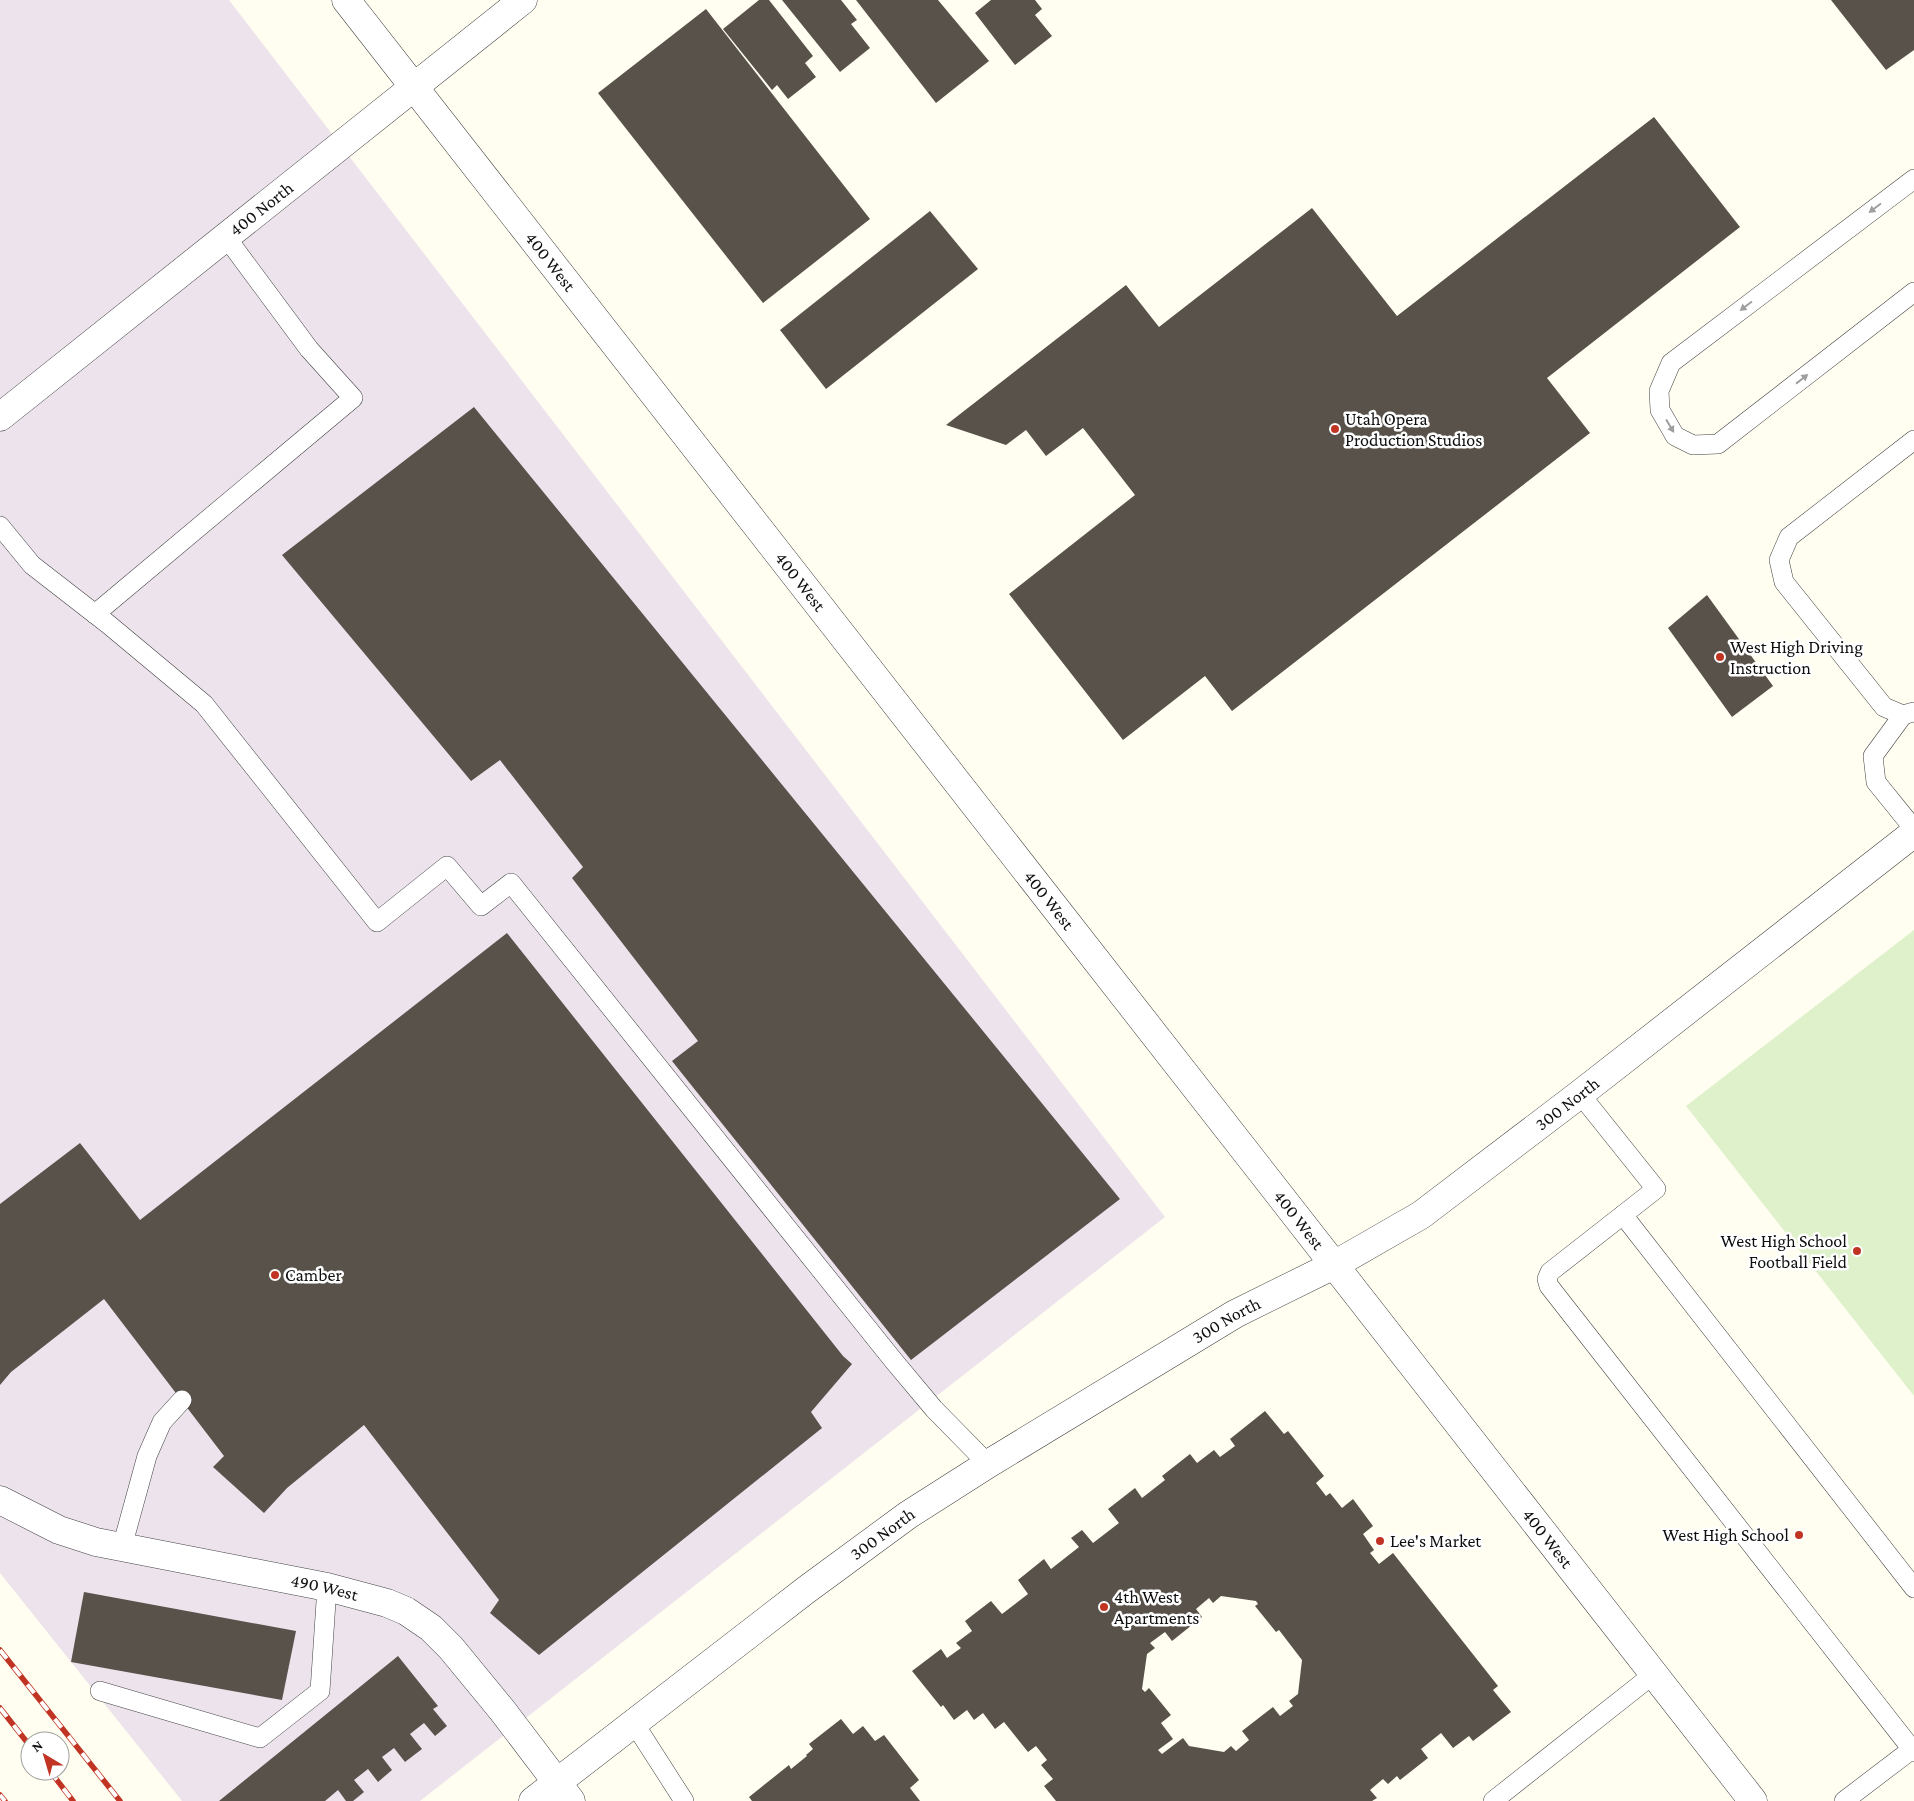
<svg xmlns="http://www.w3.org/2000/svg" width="1914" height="1801" viewBox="0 0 1914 1801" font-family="'Crimson Pro',serif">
<rect width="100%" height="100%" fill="#fffef0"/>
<polygon fill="#ede3ed" points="0,0 229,0 1165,1217 420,1801 182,1801 0,1573"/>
<polygon fill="#def1cb" points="1914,930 1914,1396 1686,1106"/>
<g fill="#58524b" fill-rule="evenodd">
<polygon points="759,0 769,0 813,56 805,63 816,77 788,99 777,85 772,90 723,29"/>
<polygon points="782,0 841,0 857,20 851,24 870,48 840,72"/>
<polygon points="856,0 938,0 989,61 936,103"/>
<polygon points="991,0 1035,0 1042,9 1035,15 1052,36 1015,65 975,13"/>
<polygon points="1831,0 1914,0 1914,50 1886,70"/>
<polygon points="706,9 870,219 763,303 598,93"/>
<polygon points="1654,117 1740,227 1547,378 1590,433 1232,711 1205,676 1123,740 1009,594 1135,495 1083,428 1046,456 1026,430 1006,445 946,425 1126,285 1159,327 1312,208 1397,316"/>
<polygon points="930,211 978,269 826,389 780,330"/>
<polygon points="474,407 1120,1199 911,1360 672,1061 698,1041 572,878 583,867 500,760 471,781 282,555"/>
<polygon points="1707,595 1773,686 1732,717 1668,628"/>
<polygon points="507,933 843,1356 852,1364 811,1412 822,1428 539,1655 490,1613 499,1600 364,1425 287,1488 264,1513 213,1467 224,1456 104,1299 11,1372 0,1385 0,1204 80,1143 140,1220"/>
<path d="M1265 1411 1284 1434 1288 1431 1324 1476 1316 1483 1326 1496 1330 1493 1342 1508 1353 1499 1373 1526 1363 1534 1374 1550 1370 1553 1379 1564 1393 1553 1498 1686 1493 1690 1511 1712 1473 1741 1469 1736 1453 1748 1441 1733 1421 1749 1428 1758 1400 1780 1397 1776 1388 1784 1383 1779 1370 1790 1377 1798 1372 1801H1056L1044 1786 1053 1779 1041 1765 1047 1760 1036 1746 1028 1752 1004 1722 995 1729 983 1713 974 1720 967 1710 954 1720 943 1705 941 1707 912 1671 941 1649 947 1658 961 1648 956 1643 972 1631 965 1621 991 1601 1002 1614 1028 1594 1018 1580 1044 1559 1051 1569 1079 1547 1071 1538 1082 1530 1093 1543 1119 1523 1108 1509 1135 1488 1142 1498 1165 1480 1162 1476 1190 1454 1197 1463 1214 1450 1220 1457 1235 1446 1230 1439ZM1221 1596 1256 1601 1258 1604 1255 1606 1276 1632 1279 1630 1302 1660 1298 1694 1289 1701 1293 1706 1280 1716 1273 1707 1242 1731 1249 1740 1236 1751 1231 1746 1224 1752 1189 1746 1183 1738 1162 1754 1158 1750 1173 1739 1161 1723 1171 1715 1149 1688 1145 1692 1142 1689 1147 1654 1155 1648 1150 1643 1165 1632 1172 1641 1202 1617 1196 1609 1209 1598 1213 1603Z"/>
<polygon points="84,1592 296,1631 282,1700 71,1662"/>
<polygon points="398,1656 438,1706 433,1709 447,1726 435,1736 424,1723 410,1734 422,1749 405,1762 394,1748 382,1757 392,1770 378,1782 368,1769 354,1780 364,1792 353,1801 346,1801 338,1790 325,1801 219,1801"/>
<polygon points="841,1719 853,1734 863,1726 875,1741 884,1735 919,1780 910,1788 920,1801 752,1801 749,1797 789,1765 791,1769 807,1756 806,1755 813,1749 809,1744"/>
</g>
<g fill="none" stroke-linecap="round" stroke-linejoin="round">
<g stroke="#424242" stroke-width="20">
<g id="service">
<polyline points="1914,179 1671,363 1659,391 1660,410 1675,436 1693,445 1718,444 1914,292"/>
<polyline points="1914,440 1789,537 1779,560 1784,582 1884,707 1903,715 1914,712"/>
<polyline points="0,526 32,565 108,624 204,704 377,922 447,866 481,906 511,883 893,1360 934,1409 988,1464"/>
<polyline points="95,614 353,398 309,349 226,237"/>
<polyline points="1903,715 1873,756 1876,782 1914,829"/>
<polyline points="1580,1094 1656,1189 1550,1272 1547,1279 1549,1286 1914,1752"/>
<polyline points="1623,1215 1914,1588"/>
<polyline points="122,1547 147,1456 162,1422 182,1400"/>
<polyline points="100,1691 260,1738 320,1691 327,1587"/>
<polyline points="634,1723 684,1801"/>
<polyline points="1493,1801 1655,1673"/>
<polyline points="1844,1801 1911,1750"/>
</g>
</g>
<g stroke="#424242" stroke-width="29">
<g id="minor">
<path id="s1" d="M0 417 523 0"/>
<path id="s2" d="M0 1500 59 1530 96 1542 327 1587 387 1603 406 1611 431 1628 451 1648 502 1710 571 1801"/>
</g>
</g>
<g stroke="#424242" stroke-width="29">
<g id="tertiary">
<path id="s3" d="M346 0 1753 1801"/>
<path id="s4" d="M533 1801 806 1590 908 1515 988 1464 1235 1314 1334 1265 1421 1215 1580 1094 1914 833"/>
</g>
</g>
<use href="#service" stroke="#fff" stroke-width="19"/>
<use href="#minor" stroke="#fff" stroke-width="28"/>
<use href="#tertiary" stroke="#fff" stroke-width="28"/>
<g stroke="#c13424" stroke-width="5.5">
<g id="rail">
<polyline points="0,1650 120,1801"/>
<polyline points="0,1708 30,1746"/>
<polyline points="50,1771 73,1801"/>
<polyline points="0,1795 5,1801"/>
</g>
</g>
<use href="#rail" stroke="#fff" stroke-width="4" stroke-dasharray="11" stroke-linecap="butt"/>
</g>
<defs><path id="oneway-solid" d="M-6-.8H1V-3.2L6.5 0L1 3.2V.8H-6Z" transform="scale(1.25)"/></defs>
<g fill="#9f9f9f">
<use href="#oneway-solid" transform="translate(1875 208) rotate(143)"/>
<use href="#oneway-solid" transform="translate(1746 306) rotate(143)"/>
<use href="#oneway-solid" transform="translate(1802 379) rotate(-38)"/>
<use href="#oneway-solid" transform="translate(1670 426) rotate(59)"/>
</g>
<g fill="#c13424" stroke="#fff" stroke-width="2">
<circle cx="1335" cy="429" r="5"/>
<circle cx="1720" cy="657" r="5"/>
<circle cx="1857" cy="1251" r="5"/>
<circle cx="275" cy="1275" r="5"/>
<circle cx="1799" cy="1535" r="5"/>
<circle cx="1380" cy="1541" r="5"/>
<circle cx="1104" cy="1607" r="5"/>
</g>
<g text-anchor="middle" stroke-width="5" stroke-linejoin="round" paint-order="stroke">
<g font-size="18" fill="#0f0f0f" stroke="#fff">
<text dy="6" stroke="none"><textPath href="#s1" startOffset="334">400 North</textPath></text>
<text dy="6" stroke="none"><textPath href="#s3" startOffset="332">400 West</textPath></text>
<text dy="6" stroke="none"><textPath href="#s3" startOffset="738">400 West</textPath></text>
<text dy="6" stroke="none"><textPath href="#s3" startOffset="1142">400 West</textPath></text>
<text dy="6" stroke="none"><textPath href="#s4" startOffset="1250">300 North</textPath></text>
<text dy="6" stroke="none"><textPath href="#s3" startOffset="1548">400 West</textPath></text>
<text dy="6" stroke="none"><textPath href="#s4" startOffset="845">300 North</textPath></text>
<text dy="6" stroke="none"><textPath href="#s4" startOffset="440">300 North</textPath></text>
<text dy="6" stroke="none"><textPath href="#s3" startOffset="1952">400 West</textPath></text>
<text dy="6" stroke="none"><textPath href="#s2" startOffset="338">490 West</textPath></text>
</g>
<g font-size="18" fill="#0f0f0f" stroke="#fff" text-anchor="start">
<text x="1345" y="425">Utah Opera<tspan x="1345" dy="21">Production Studios</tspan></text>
<text x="1730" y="653">West High Driving<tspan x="1730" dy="21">Instruction</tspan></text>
<text x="1847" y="1247" text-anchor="end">West High School<tspan x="1847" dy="21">Football Field</tspan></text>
<text x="285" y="1281">Camber</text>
<text x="1789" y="1541" text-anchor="end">West High School</text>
<text x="1390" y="1547">Lee's Market</text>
<text x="1114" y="1603">4th West<tspan x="1114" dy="21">Apartments</tspan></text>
</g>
</g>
<g transform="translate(45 1756) rotate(322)"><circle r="24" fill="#ffffff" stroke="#9f9f9f"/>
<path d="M0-4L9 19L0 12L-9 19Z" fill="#c13424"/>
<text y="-8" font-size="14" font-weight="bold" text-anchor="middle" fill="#0f0f0f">N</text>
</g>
</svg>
